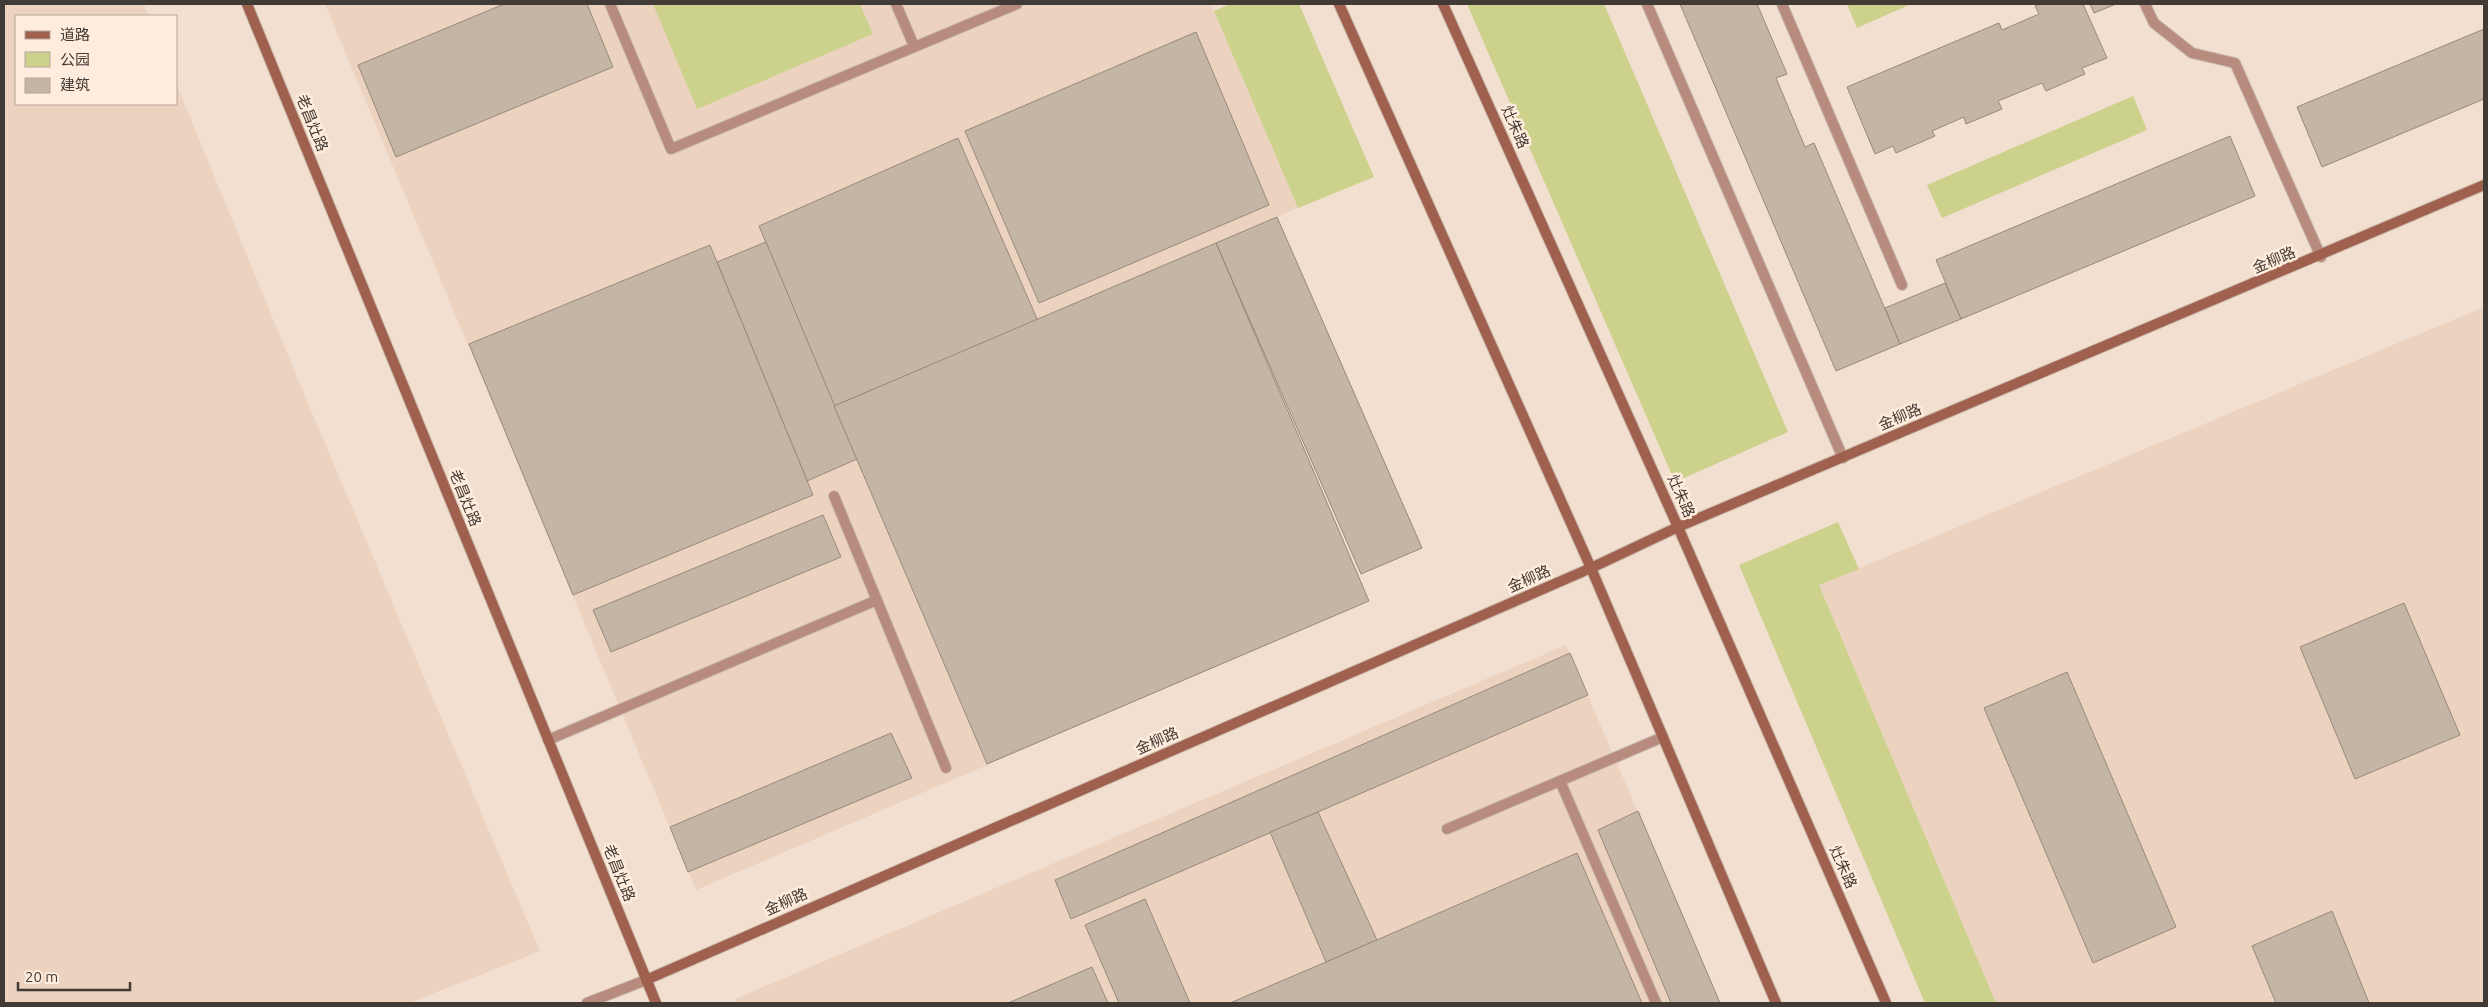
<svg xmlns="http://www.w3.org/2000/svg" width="2488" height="1007" viewBox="0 0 2488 1007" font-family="Ubuntu,'Noto Sans SC',sans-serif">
<rect width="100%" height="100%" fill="#f2dfd0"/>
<g fill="#ecd3c0">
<polygon points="4,4 144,4 149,16 16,16 16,104 176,104 176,83 299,382 540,951 409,1003 4,1003"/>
<polygon points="325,4 1211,4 1298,208 1217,244 1369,601 696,890"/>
<polygon points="2484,307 2484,1003 1996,1003 1819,585"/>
<polygon points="1566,645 1720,1003 737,1003 735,999"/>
</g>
<g fill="#ccd18c">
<polygon points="653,4 860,4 873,34 697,109"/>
<polygon points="1230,4 1299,4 1374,177 1298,208 1214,11"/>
<polygon points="1467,4 1604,4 1788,432 1675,482"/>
<polygon points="1847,4 1911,4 1857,28"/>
<polygon points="2133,96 2147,130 1942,218 1927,185"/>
<polygon points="1838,522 1859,569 1819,585 1996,1003 1925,1003 1739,565"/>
</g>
<g fill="#c4b5a5" stroke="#978979">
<polygon points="504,4 587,4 613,67 396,157 358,65"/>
<polygon points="1680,4 1757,4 1787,74 1776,78 1805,147 1814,143 1900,344 1836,371"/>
<polygon points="2041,4 2083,4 2107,58 2082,68 2085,74 2046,91 2042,83 1998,101 2002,109 1966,124 1964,117 1932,131 1935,136 1896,153 1893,146 1875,154 1847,87 1999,23 2002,30 2039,14 2035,6"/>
<polygon points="2090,4 2116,4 2094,13"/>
<polygon points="2484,29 2484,99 2322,167 2297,107"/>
<polygon points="1196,32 1269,205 1039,303 965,131"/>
<polygon points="2230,136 2255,196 1961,319 1936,260"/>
<polygon points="958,138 1038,321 834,406 759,226"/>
<polygon points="1277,217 1422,548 1361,574 1216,243"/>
<polygon points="766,242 857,459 807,481 717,262"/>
<polygon points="1216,243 1369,601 987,764 834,406"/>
<polygon points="710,245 813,495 573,595 469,344"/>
<polygon points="1945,283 1961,319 1900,344 1885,308"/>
<polygon points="823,515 841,557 611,652 593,610"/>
<polygon points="2404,603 2460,735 2355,779 2300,647"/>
<polygon points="1570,653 1588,695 1071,919 1055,880"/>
<polygon points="2067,672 2176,927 2093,963 1984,708"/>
<polygon points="891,733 912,778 688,872 670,827"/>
<polygon points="1638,811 1720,1003 1671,1003 1598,830"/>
<polygon points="1318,812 1377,940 1326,962 1270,832"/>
<polygon points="1577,853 1642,1003 1230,1003 1326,962"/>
<polygon points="1145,899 1190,1003 1119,1003 1085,925"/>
<polygon points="2332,911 2369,1003 2276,1003 2252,946"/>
<polygon points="1092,967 1108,1003 1008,1003"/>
</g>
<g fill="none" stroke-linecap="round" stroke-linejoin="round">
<g stroke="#cbbbae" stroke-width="12">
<g id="lane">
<polyline points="610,4 671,149 1017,4"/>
<polyline points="896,4 914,46"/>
<polyline points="1647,4 1843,458"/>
<polyline points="1782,4 1902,285"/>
<polyline points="2145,4 2154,23 2192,53 2235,63 2321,257"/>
<polyline points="834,496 946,768"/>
<polyline points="548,740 877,600"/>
<polyline points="1560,781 1656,1003"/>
<polyline points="1447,829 1663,737"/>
</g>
</g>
<g stroke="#cbbbae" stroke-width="12">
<polyline id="street" points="587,1003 646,980"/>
</g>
<g stroke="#cbbbae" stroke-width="12">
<g id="secondary">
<polyline points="247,4 656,1003"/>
<polyline points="1339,4 1591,568 1776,1003"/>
<polyline points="1443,4 1678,527 1886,1003"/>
<polyline points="646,980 1591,568 1678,527 2484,185"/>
</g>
</g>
<use href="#lane" stroke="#b78c7f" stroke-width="10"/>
<use href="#street" stroke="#b78c7f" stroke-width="10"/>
<use href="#secondary" stroke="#9f614e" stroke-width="10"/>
</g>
<g text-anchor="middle" stroke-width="5" stroke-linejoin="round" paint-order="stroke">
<g font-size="15" fill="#423a34" stroke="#ffecdd">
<text transform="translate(312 123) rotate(68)" y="5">老昌灶路</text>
<text transform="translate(1515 127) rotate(66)" y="5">灶朱路</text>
<text transform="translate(2274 260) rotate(-23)" y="5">金柳路</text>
<text transform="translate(1900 417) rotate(-23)" y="5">金柳路</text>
<text transform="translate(1681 496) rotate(66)" y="5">灶朱路</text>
<text transform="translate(465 498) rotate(68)" y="5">老昌灶路</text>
<text transform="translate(1529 579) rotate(-24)" y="5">金柳路</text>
<text transform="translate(1157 741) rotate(-24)" y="5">金柳路</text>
<text transform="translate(1843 867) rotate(66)" y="5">灶朱路</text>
<text transform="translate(619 873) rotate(68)" y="5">老昌灶路</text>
<text transform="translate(786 902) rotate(-24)" y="5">金柳路</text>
</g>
</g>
<rect width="2488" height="1007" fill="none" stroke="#423a34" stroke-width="10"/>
<rect x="15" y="15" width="162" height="90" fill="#ffecdd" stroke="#b3a599"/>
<rect x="25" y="31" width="25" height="8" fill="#9f614e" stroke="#b3a599"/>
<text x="60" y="40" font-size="15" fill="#423a34">道路</text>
<rect x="25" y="52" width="25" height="15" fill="#ccd18c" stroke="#b3a599"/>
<text x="60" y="65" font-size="15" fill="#423a34">公园</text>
<rect x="25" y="78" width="25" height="15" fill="#c4b5a5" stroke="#b3a599"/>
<text x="60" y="90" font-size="15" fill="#423a34">建筑</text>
<path d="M18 982v8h112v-8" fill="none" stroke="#423a34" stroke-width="2.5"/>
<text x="25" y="982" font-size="15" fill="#423a34" stroke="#ffecdd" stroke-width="4" paint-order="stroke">20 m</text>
</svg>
